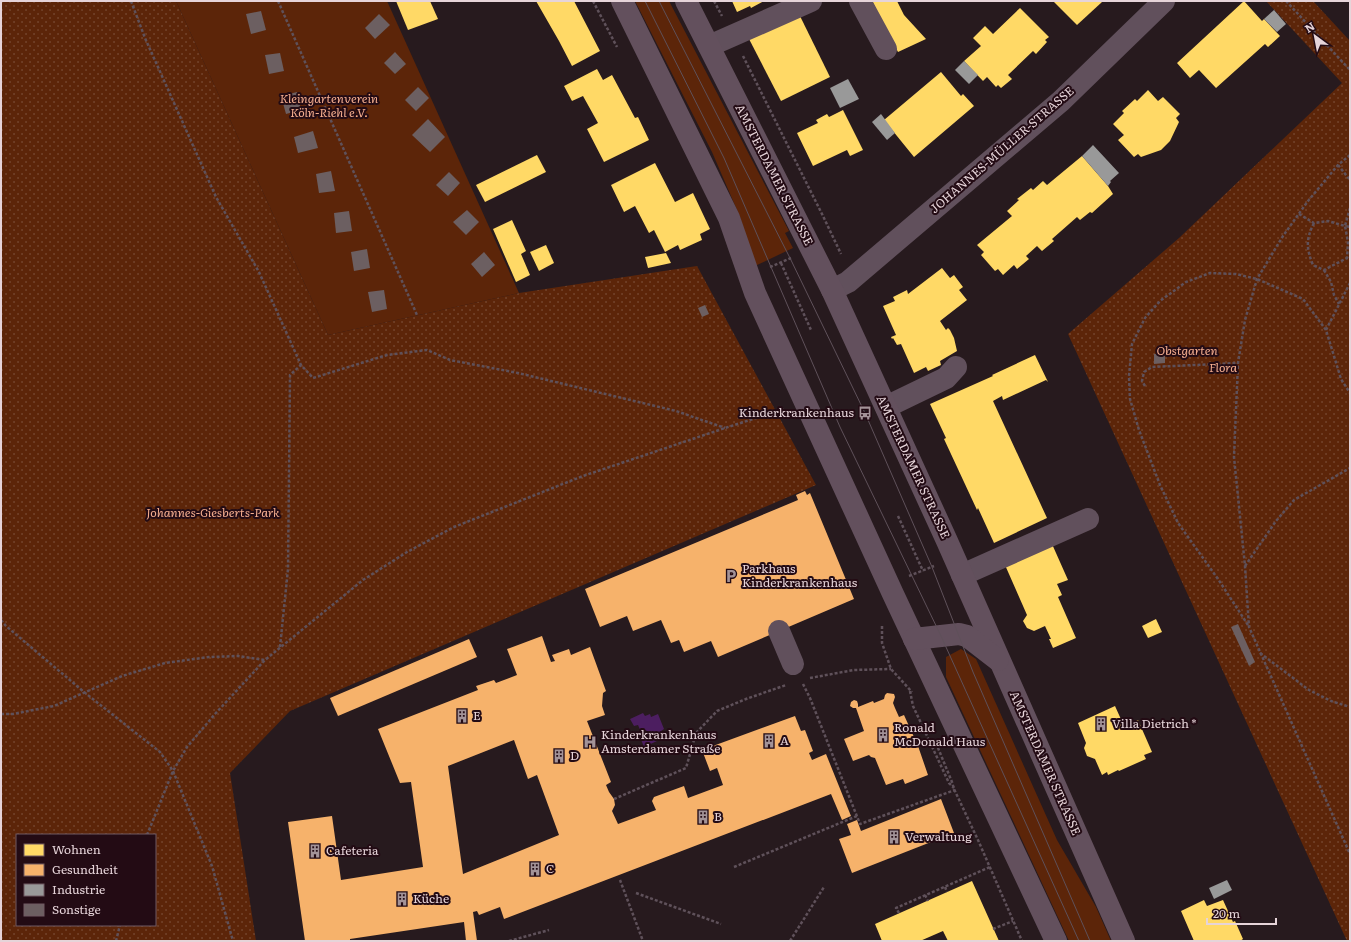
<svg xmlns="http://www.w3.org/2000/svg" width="1351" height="942" viewBox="0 0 1351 942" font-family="Literata,serif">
<defs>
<pattern id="park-dots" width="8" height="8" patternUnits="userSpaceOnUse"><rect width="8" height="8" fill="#5c2509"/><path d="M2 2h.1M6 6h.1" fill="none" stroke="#73442c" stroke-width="1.8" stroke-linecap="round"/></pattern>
</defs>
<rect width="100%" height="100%" fill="#271a1e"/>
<g fill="#5c2509">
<polygon points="176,1 387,1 519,293 328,335"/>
<polygon points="635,1 669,1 789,231 785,233 793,248 755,266 740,217 712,152"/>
<polygon points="961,649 976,659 1057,840 1096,907 1111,941 1069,941 946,677 946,657"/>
</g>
<g fill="url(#park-dots)" fill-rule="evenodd">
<path d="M1 1H176L328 335 519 293 697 266 816 485 290 711 230 773 256 941H1ZM17 835H155V925H17Z"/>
<polygon points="1266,1 1313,1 1350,41 1350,941 1347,941 1068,334 1179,238 1342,83"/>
</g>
<polygon fill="#4c1e60" points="643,713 645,716 650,714 651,717 658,714 664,729 658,733 659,737 656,738 657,741 644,747 640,737 648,733 646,730 641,732 638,725 634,726 630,719"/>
<g fill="#ffd966">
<polygon points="396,1 430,1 438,19 408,30"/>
<polygon points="536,1 574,1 600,51 572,66 559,41"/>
<polygon points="732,1 764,1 751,8 750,6 737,12"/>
<polygon points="872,1 897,1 904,15 926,39 898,52"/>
<polygon points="1053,1 1101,1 1102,2 1077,25"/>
<polygon points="1244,1 1262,21 1264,19 1280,36 1268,47 1265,44 1216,88 1199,70 1190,78 1177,63"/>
<polygon points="1020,8 1049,37 1045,40 1047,42 1036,54 1033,51 1008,75 1012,79 1001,88 998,85 996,87 987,77 983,81 964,61 981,46 973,38 985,26 993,34"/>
<polygon points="798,12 830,77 781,101 748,37"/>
<polygon points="597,69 603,80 612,75 635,118 638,117 649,140 604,162 587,129 598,123 583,96 572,101 564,86"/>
<polygon points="941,72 961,96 963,94 974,106 914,157 884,120"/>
<polygon points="1148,90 1158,101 1163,97 1180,114 1176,118 1179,122 1170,141 1161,150 1141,157 1138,154 1134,157 1118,140 1124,135 1113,124 1124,113 1122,111 1135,99 1137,101"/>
<polygon points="843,110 863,150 850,156 847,150 813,166 797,133 818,123 816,120 827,114 829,117"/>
<polygon points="537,155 546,172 485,202 476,185"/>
<polygon points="1082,156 1108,186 1113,194 1092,213 1090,212 1080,220 1077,217 1052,239 1054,241 1042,251 1037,246 1026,256 1029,259 1017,269 1014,265 1003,275 998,269 995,271 981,255 984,252 977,245 1012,216 1007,211 1019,200 1017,199 1031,188 1033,190 1043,181 1047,185"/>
<polygon points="655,163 675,202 693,193 710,229 700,234 702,240 680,250 678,245 665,252 654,230 649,233 635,206 624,212 611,185"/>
<polygon points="512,220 526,251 521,254 530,275 516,282 493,229"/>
<polygon points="546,245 554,263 539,271 530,252"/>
<polygon points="666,253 671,263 648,268 645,257"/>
<polygon points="942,268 950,278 954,275 963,287 959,290 967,300 940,321 946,330 948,328 950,330 954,338 957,351 940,361 941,365 928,371 926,367 914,373 901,344 897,345 893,338 892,339 891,337 896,335 883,306 895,301 893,297 907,290 908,294"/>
<polygon points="1035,355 1048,382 1046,380 1003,400 1002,396 993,401 1047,518 994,543 978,508 977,510 944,439 946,438 930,404 993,376 992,375"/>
<polygon points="1052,544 1068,580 1057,584 1062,595 1058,597 1076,638 1053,648 1049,639 1051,639 1045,626 1034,631 1027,628 1023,621 1027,615 1005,565"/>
<polygon points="1156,619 1162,632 1148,638 1142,626"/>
<polygon points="1115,706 1124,726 1138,720 1152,752 1144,755 1146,759 1119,771 1118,770 1108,775 1107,772 1102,775 1095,759 1087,756 1084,748 1086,743 1078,723"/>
<polygon points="972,881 999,941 948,941 943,931 920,941 882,941 875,924"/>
<polygon points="1204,900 1207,906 1223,900 1233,922 1235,921 1243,939 1240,941 1194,941 1181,911"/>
</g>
<g fill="#f6b26b" fill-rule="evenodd">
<polygon points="805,491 807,495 810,493 854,599 718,657 711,641 684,652 679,640 671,643 661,620 633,631 627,616 600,627 585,589 798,500 796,495"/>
<path d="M542 636 551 662 555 661 552 655 569 649 571 655 590 647 606 691 603 693 602 706 605 715 587 721 611 782 606 785 609 792 614 799 615 805 612 811 618 824 656 810 652 801 654 797 684 786 688 798 723 785 717 768 710 771 702 750 795 716 801 731 805 730 813 751 809 753 812 760 826 754 851 816 842 820 831 794 504 919 500 907 479 915 477 911 473 912 477 941H466L464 922 350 939V941H305L288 822 332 816 341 880 423 867 411 782 400 783 378 729 478 690 476 686 494 680 496 683 517 675 507 649ZM514 740 528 779 537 775 559 835 463 874 448 766Z"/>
<polygon points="469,639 477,657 338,716 330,698"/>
<polygon points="887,693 894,694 895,697 893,703 895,708 899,717 904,715 918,746 928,775 905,784 903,779 886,785 875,758 871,757 869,755 853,761 844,739 864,731 856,708 853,708 850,706 851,702 854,700 857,701 858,704 858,707 873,701 874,703 884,699 885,695"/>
<polygon points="941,799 954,833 852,873 839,839 851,835 847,824 857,820 861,831"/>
</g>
<g fill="#999">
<polygon points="1274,10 1286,24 1277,32 1264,19"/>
<polygon points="964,61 978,75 969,84 955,70"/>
<polygon points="848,79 859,99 840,108 830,88"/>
<polygon points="881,114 895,133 887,140 872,122"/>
<polygon points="1093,145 1119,173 1110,181 1111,182 1108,186 1082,156"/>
<polygon points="1227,880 1232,890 1214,899 1209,888"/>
</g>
<g fill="#6c5f61">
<polygon points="261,11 266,30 251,34 246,14"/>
<polygon points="379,14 390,25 375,39 365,28"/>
<polygon points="395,52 406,64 395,74 384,63"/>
<polygon points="280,53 284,71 269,74 265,55"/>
<polygon points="418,87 429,98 416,111 405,100"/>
<polygon points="297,92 301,110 286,114 281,96"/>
<polygon points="428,119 445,137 430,152 412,135"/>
<polygon points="313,131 318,148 298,153 294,137"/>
<polygon points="331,171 335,191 319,193 316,174"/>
<polygon points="449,172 460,183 448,196 436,185"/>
<polygon points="467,210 479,222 466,235 453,222"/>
<polygon points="349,211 352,231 336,233 334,213"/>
<polygon points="367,249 370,268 354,271 351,252"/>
<polygon points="484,252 495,265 482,277 471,264"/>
<polygon points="384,290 387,309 372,312 368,292"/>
<polygon points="705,305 709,314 702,317 698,308"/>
<polygon points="1154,354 1165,354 1165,363 1154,364"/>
<polygon points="1238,624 1255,662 1249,666 1231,627"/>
</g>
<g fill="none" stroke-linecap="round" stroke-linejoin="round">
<g stroke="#5f515a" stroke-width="2.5" stroke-dasharray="3 2" stroke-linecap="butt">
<polyline points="131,1 145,38 216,197 259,272 301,365 313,378 387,355 427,350 450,360 518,373 676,411 725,428"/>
<polyline points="278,1 417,315"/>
<polyline points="593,1 617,47"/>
<polyline points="714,1 722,16"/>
<polyline points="1286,1 1350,70"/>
<polyline points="743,56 823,216 841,254"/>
<polyline points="1350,155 1338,165 1308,201 1283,236 1257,279 1245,320 1238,363 1234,457 1245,566 1249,627 1350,854"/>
<polyline points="1338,165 1350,180"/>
<polyline points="1350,208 1345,226 1350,227"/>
<polyline points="1299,214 1314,223 1328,221 1345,226 1348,242 1347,258"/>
<path d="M1314 223C1306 239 1306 248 1313 265L1324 270 1347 258 1350 259"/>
<polyline points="781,263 811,330"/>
<polyline points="770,267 791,258"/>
<polyline points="1324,270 1331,282 1334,295 1339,304"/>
<polyline points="1326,330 1350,283"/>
<polyline points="1145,386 1142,381 1144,372 1152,367 1238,363"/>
<polyline points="898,516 923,571"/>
<polyline points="1245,566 1276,521 1294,500 1350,468"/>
<polyline points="909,576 934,566"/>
<polyline points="1,620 6,626 84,692 160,752 173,771 212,866 233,941"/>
<polyline points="1248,625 1218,579 1178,523 1160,485 1139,430 1130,399 1129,376 1132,344 1145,318 1160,301 1186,282 1210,273 1236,274 1257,279 1303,299 1326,330 1341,379 1350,393"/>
<polyline points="882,626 882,643 891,669 912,692"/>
<polyline points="280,647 288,569 290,375 301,365"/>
<polyline points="1260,653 1309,690 1331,701 1350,707"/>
<polyline points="810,678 854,670 891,669"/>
<polyline points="803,684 810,698 860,824 955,790"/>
<polyline points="910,691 913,706 949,783 954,788"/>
<polyline points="1,714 13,714 54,706 122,676 165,663 209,657 238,656 265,660"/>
<polyline points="936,743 952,782 954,789 978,840 1022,941"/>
<polyline points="614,799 686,768 696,733 717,711 746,699 786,685"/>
<polyline points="147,835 173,771 187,747 215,714 265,660 363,580 407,552 454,527 583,476 725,428 778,411 783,408"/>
<polyline points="734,867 857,816"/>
<polyline points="620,880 643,941"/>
<polyline points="945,887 947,892"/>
<polyline points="636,893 721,924"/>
<polyline points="925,895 928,901"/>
<polyline points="899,913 896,908 990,867"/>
<polyline points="993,929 1013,921"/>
<polyline points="116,941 120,925"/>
<polyline points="509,941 549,930"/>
<polyline points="790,941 824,887"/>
</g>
<g stroke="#61505c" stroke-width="22">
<polyline points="860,1 886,49"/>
<polyline points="709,46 811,1"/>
<polyline points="832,290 848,282 1061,101 1164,1"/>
<polyline points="886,407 946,378 956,367"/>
<polyline points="962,575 1088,519"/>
<polyline points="779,631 793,664"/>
</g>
<g stroke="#63505d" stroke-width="22">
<polyline points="622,1 729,218 755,293 893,594 1056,941"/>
<polyline points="686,1 832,290 947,541 1124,941"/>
<polyline points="914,639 959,634 967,636 998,660"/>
</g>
<g stroke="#5f515a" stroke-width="1">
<polyline points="645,1 724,158 840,427 941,636 1079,941"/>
<polyline points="659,1 790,258 865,413 932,567 973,672 1090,941"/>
</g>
</g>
<defs>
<g id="bus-bare" transform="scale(1.08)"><path d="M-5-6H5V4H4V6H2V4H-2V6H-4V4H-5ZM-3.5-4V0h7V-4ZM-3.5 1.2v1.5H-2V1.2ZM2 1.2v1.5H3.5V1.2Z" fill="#a39398" stroke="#230b14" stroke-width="2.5" paint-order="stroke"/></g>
<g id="parking-bare" transform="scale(1.08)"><path d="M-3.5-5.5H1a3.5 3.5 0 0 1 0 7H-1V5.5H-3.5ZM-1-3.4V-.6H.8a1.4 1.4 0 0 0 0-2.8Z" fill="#a39398" stroke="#230b14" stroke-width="2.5" paint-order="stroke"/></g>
<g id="building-bare" transform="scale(1.08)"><path d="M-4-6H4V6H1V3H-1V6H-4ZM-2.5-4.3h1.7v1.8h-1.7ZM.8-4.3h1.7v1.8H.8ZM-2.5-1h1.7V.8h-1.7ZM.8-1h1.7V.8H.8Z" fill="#a39398" stroke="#230b14" stroke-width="2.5" paint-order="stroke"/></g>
<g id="hospital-bare" transform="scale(1.08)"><path d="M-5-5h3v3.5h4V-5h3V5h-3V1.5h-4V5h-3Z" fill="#a39398" stroke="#230b14" stroke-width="2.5" paint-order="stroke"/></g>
</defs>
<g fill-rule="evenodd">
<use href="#bus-bare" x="865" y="413"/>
<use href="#parking-bare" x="731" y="576"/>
<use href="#building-bare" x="462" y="716"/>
<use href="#building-bare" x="1101" y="724"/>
<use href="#building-bare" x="883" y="735"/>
<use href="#building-bare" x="769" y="741"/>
<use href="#hospital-bare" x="590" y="742"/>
<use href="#building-bare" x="559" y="756"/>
<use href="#building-bare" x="703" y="817"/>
<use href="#building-bare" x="894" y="837"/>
<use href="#building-bare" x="315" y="851"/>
<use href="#building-bare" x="535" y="869"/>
<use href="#building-bare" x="402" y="899"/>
</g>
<g text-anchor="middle" stroke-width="4" stroke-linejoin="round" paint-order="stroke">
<g font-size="12" font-style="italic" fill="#f5ae8f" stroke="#230b14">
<text x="329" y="103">Kleingartenverein<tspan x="329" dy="14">Köln-Riehl e.V.</tspan></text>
<text x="1187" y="355">Obstgarten</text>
<text x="1223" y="372">Flora</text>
<text x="213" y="517">Johannes-Giesberts-Park</text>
</g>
<g font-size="12" fill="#e6d4d9" stroke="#230b14">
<text transform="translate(1002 150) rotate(-41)" y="4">JOHANNES-MÜLLER-STRASSE</text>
<text transform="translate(774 175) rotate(63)" y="4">AMSTERDAMER STRASSE</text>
<text transform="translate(913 467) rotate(65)" y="4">AMSTERDAMER STRASSE</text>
<text transform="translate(1045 763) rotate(66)" y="4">AMSTERDAMER STRASSE</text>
</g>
<g font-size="12" fill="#e6d4d9" stroke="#230b14" text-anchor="start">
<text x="854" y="417" text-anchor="end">Kinderkrankenhaus</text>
<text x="742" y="573">Parkhaus<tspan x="742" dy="14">Kinderkrankenhaus</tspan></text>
<text x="473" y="720">E</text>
<text x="1112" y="728">Villa Dietrich *</text>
<text x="894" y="732">Ronald<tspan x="894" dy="14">McDonald Haus</tspan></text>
<text x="601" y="739">Kinderkrankenhaus<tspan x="601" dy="14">Amsterdamer Straße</tspan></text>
<text x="780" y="745">A</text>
<text x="570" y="760">D</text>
<text x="714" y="821">B</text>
<text x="905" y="841">Verwaltung</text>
<text x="326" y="855">Cafeteria</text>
<text x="546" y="873">C</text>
<text x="413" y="903">Küche</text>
</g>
</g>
<rect width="1351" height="942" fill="none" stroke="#e6d4d9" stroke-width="4"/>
<rect x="16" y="834" width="140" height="92" fill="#230b14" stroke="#715b63"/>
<rect x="24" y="844" width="20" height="12" fill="#ffd966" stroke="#715b63"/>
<text x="52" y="854" font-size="12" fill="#e6d4d9">Wohnen</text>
<rect x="24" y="864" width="20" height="12" fill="#f6b26b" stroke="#715b63"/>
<text x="52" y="874" font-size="12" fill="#e6d4d9">Gesundheit</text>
<rect x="24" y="884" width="20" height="12" fill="#999999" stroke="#715b63"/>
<text x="52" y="894" font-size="12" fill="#e6d4d9">Industrie</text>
<rect x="24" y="904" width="20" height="12" fill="#6c5f61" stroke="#715b63"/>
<text x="52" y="914" font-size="12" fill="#e6d4d9">Sonstige</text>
<g transform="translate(1315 36) rotate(328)" stroke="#230b14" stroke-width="3" paint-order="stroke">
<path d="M0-3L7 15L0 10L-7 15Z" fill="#e6d4d9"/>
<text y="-6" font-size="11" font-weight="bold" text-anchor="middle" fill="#e6d4d9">N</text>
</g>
<path d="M1207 918v6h69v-6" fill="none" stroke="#e6d4d9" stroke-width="2"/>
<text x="1213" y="918" font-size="12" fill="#e6d4d9" stroke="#230b14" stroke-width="3" paint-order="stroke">20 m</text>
</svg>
